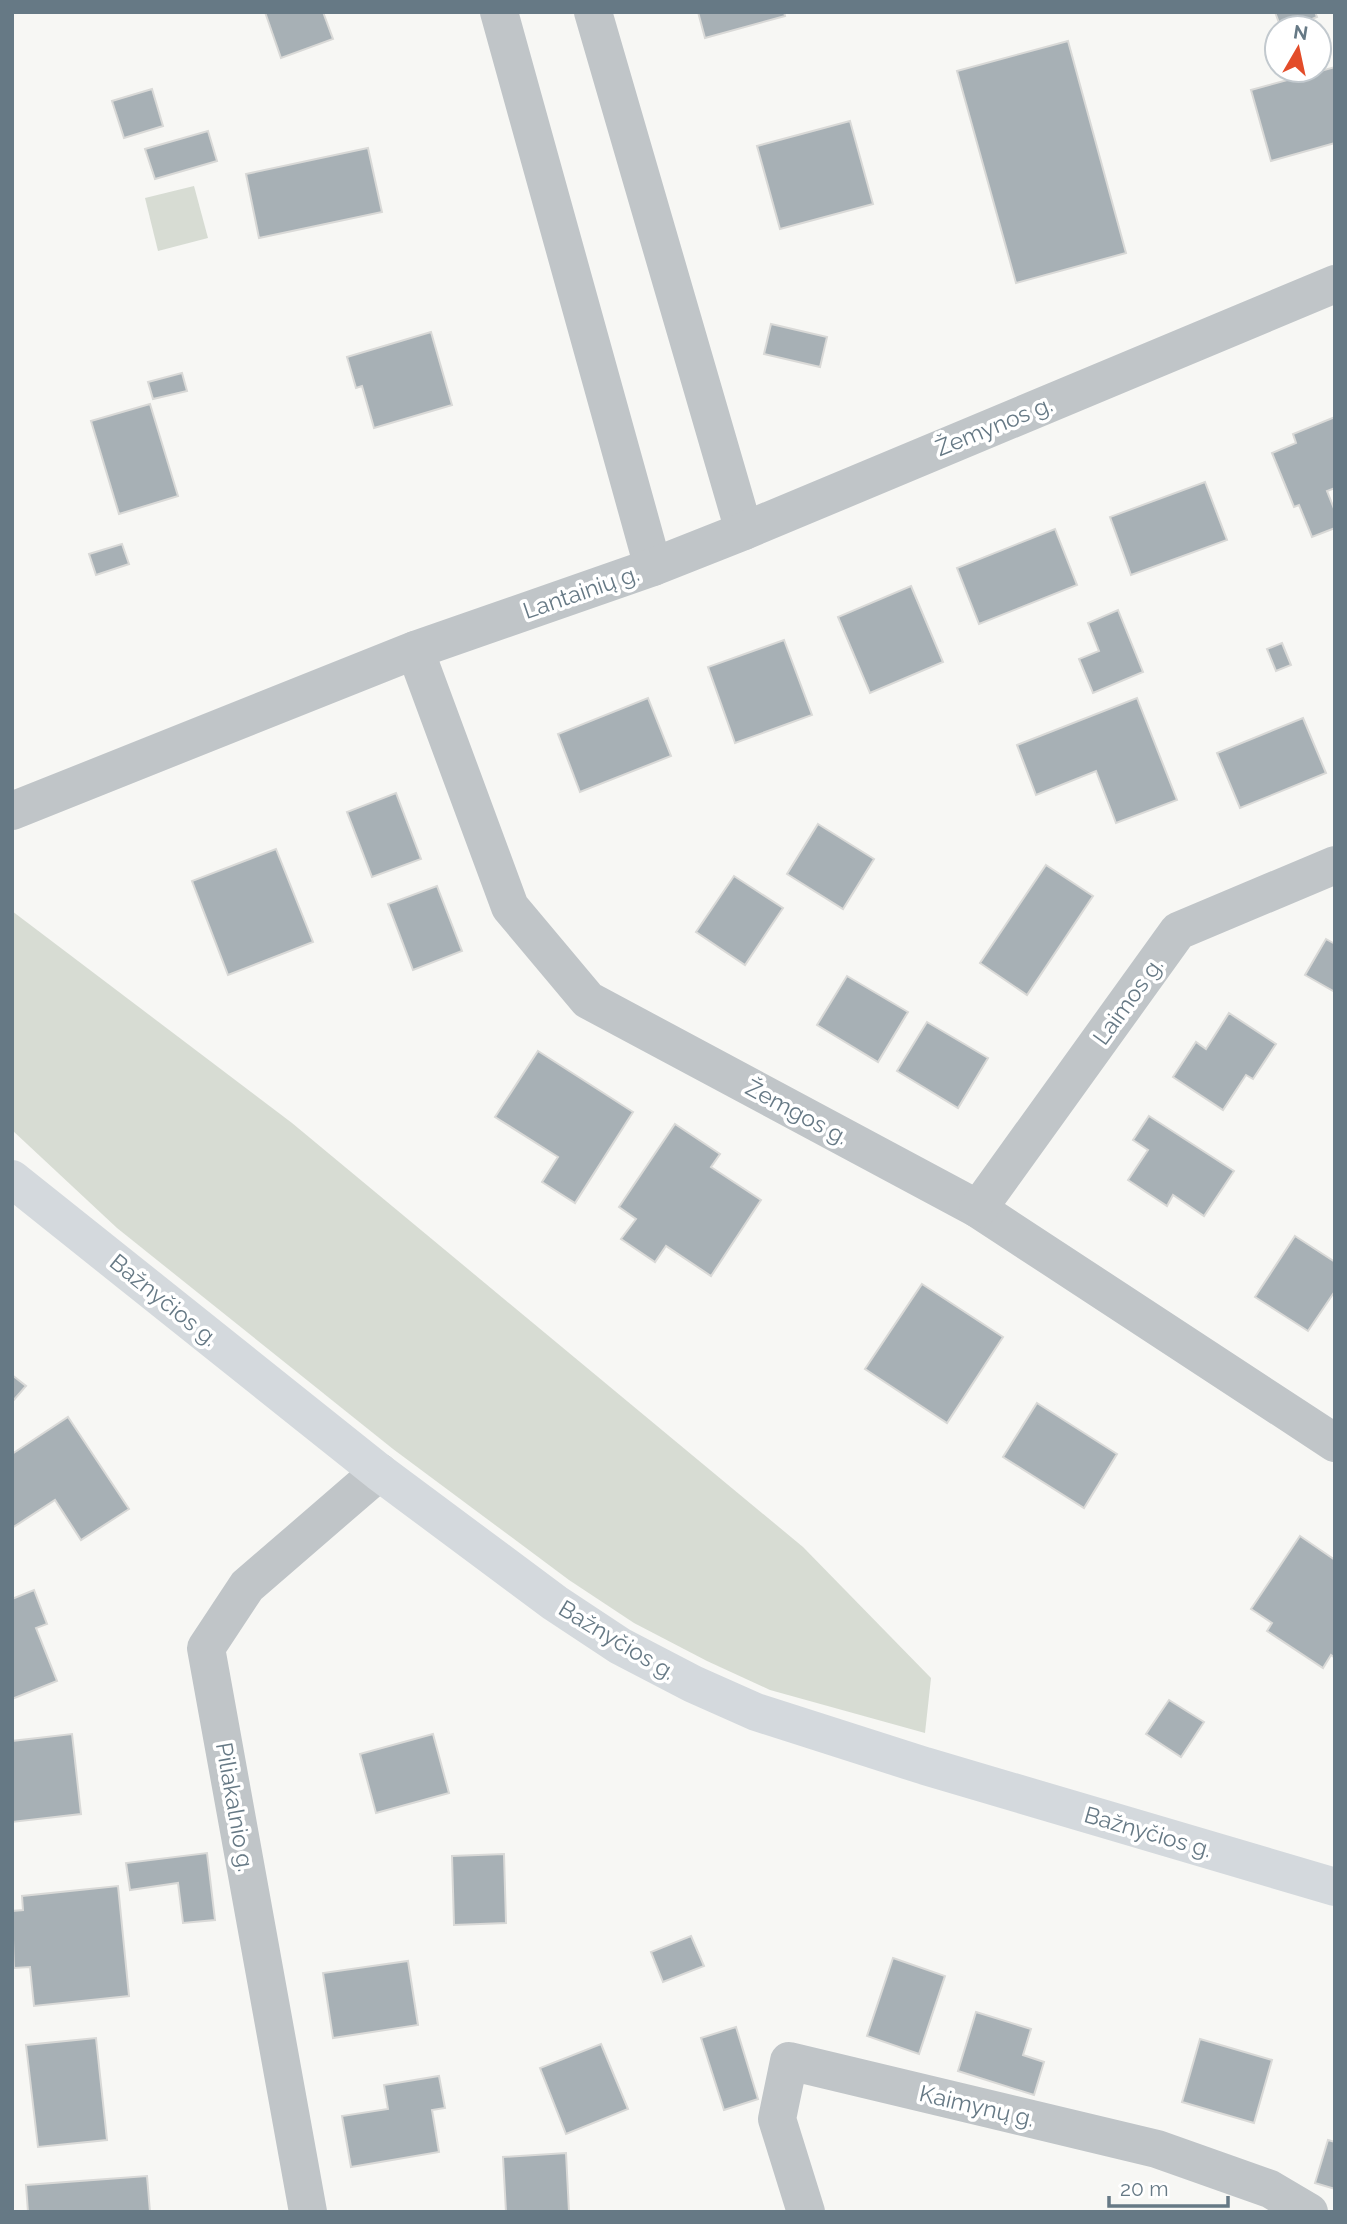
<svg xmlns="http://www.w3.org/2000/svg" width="1347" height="2224" viewBox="0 0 1347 2224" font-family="Raleway,sans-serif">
<rect width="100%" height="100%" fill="#f7f7f4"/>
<g fill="#d7dcd3">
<polygon points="194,186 208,238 158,251 145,198"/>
<polygon points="12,911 292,1123 803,1547 931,1678 925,1733 770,1690 707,1661 634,1623 569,1580 393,1449 117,1228 12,1130"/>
</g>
<g fill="#a7b0b5" stroke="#d9d9d7" stroke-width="2">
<polygon points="265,12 323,12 333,39 281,58"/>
<polygon points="698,12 784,12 785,16 705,38"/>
<polygon points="1275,12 1315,12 1317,17 1291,28 1281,28"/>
<polygon points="1068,41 1126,253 1016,283 957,71"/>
<polygon points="1335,67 1335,143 1271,161 1251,90"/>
<polygon points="152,89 163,126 124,138 112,101"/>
<polygon points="850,121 873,204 780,229 757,146"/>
<polygon points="208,131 217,161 155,179 145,149"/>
<polygon points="368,148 382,212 259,238 246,174"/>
<polygon points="771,324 827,337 820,367 764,354"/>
<polygon points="431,332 452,405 374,428 362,386 356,388 347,357"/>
<polygon points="182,373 187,391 153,399 148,382"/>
<polygon points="150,404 178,496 119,514 91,421"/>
<polygon points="1335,417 1335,488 1327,491 1335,511 1335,528 1312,537 1299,505 1294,507 1272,453 1296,443 1293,434"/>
<polygon points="1205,482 1227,540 1131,575 1110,517"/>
<polygon points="1055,529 1077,585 979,624 957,568"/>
<polygon points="122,544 129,564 96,575 89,554"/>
<polygon points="911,586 943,662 870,693 838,617"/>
<polygon points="1118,610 1143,672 1093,693 1079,659 1099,651 1088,623"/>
<polygon points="784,640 812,715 735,743 708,667"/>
<polygon points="1282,643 1291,665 1276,671 1267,649"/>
<polygon points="648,698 671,756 580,792 558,734"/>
<polygon points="1137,698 1177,800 1116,823 1096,771 1036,795 1017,745"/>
<polygon points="1303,718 1326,773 1240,808 1217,753"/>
<polygon points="396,793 421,859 372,877 347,812"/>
<polygon points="818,824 874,859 843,909 787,874"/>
<polygon points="276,849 313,942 228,975 192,881"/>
<polygon points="1046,865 1093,896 1027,995 980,963"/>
<polygon points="734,876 783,908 745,965 696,932"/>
<polygon points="437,886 462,951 413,970 388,904"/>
<polygon points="1326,939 1335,944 1335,992 1305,975"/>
<polygon points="847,976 908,1012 878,1062 817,1025"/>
<polygon points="1229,1013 1276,1044 1253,1079 1246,1075 1223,1110 1173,1077 1196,1042 1206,1049"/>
<polygon points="927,1022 988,1058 958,1108 897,1071"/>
<polygon points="538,1051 633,1112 575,1203 542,1182 558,1157 495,1117"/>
<polygon points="1149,1116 1234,1171 1204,1216 1173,1195 1167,1206 1128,1180 1148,1150 1133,1140"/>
<polygon points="675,1124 720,1154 711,1167 761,1200 711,1276 666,1246 655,1262 621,1239 636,1219 619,1207"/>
<polygon points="1295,1236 1335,1262 1335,1291 1308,1331 1255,1297"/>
<polygon points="922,1284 1003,1337 947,1423 865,1369"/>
<polygon points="12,1375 26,1386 12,1402"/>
<polygon points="1037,1403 1117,1454 1084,1508 1003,1457"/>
<polygon points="68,1417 129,1509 81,1540 55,1500 12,1528 12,1454"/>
<polygon points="1300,1536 1335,1560 1335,1658 1331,1655 1323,1668 1267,1631 1272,1623 1251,1609"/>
<polygon points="34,1590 47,1624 36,1628 57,1681 12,1699 12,1599"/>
<polygon points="1169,1700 1204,1722 1181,1757 1146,1734"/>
<polygon points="72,1734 81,1814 12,1822 12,1741"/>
<polygon points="433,1734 449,1793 376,1813 360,1754"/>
<polygon points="207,1853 215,1920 183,1923 178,1883 130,1890 126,1863"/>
<polygon points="504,1854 506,1923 454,1925 452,1856"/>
<polygon points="118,1886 129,1996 34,2006 30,1967 14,1968 12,1911 23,1910 22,1896"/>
<polygon points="691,1936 704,1966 663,1982 651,1952"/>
<polygon points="893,1958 945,1976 919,2054 867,2036"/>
<polygon points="408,1961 418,2025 333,2038 323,1973"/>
<polygon points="976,2012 1031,2029 1023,2055 1044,2062 1034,2095 958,2071"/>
<polygon points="736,2027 758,2099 724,2110 701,2038"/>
<polygon points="96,2038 107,2140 38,2147 26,2045"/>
<polygon points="1200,2039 1272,2060 1254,2123 1182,2102"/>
<polygon points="601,2044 628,2109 566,2134 540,2068"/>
<polygon points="439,2076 445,2108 432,2110 439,2152 351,2167 342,2116 388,2109 384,2085"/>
<polygon points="1328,2140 1335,2142 1335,2189 1315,2183"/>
<polygon points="566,2153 569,2212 506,2212 503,2157"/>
<polygon points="147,2176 150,2212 28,2212 26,2185"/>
</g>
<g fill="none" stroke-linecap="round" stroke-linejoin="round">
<g stroke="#c0c5c8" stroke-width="38">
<polyline points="499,12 653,567"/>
<polyline points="593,12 744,531"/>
<polyline points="415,650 510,907 588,1000 978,1209 1335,1443"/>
<polyline points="12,811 415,650 653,567 744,531 1335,284"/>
<polyline points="978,1209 1178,931 1335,865"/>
<polyline points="308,2212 206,1648 247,1586 379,1472"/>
<polyline points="806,2212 777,2119 789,2061 1157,2149 1270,2189 1309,2212"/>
</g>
<polyline stroke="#d4d9dd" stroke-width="38" points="12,1179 379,1472 555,1603 620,1646 693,1684 756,1712 925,1766 1335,1887"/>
</g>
<g text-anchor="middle" stroke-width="7" stroke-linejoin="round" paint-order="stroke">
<g font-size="23" fill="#667985" stroke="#fff">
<text transform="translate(994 426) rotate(-22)" y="8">Žemynos g.</text>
<text transform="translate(581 592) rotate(-19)" y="8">Lantainių g.</text>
<text transform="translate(1128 1001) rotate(-54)" y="8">Laimos g.</text>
<text transform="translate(797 1112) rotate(28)" y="8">Žemgos g.</text>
<text transform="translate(164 1300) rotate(39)" y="8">Bažnyčios g.</text>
<text transform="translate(617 1640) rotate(31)" y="8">Bažnyčios g.</text>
<text transform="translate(235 1807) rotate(80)" y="8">Piliakalnio g.</text>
<text transform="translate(1148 1832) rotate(16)" y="8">Bažnyčios g.</text>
<text transform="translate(977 2106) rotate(13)" y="8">Kaimynų g.</text>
</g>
</g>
<rect width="1347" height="2224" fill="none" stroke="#667985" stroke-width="28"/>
<g transform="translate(1298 49) rotate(9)"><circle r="33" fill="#ffffff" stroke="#c2c9ce" stroke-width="2"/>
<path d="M0-5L12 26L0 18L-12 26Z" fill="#e34c29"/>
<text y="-10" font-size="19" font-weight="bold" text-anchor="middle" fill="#667985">N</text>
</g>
<path d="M1109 2196v10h119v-10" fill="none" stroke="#667985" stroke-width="3.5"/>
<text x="1120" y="2196" font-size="21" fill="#667985" stroke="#ffffff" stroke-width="5" paint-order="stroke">20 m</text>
</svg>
